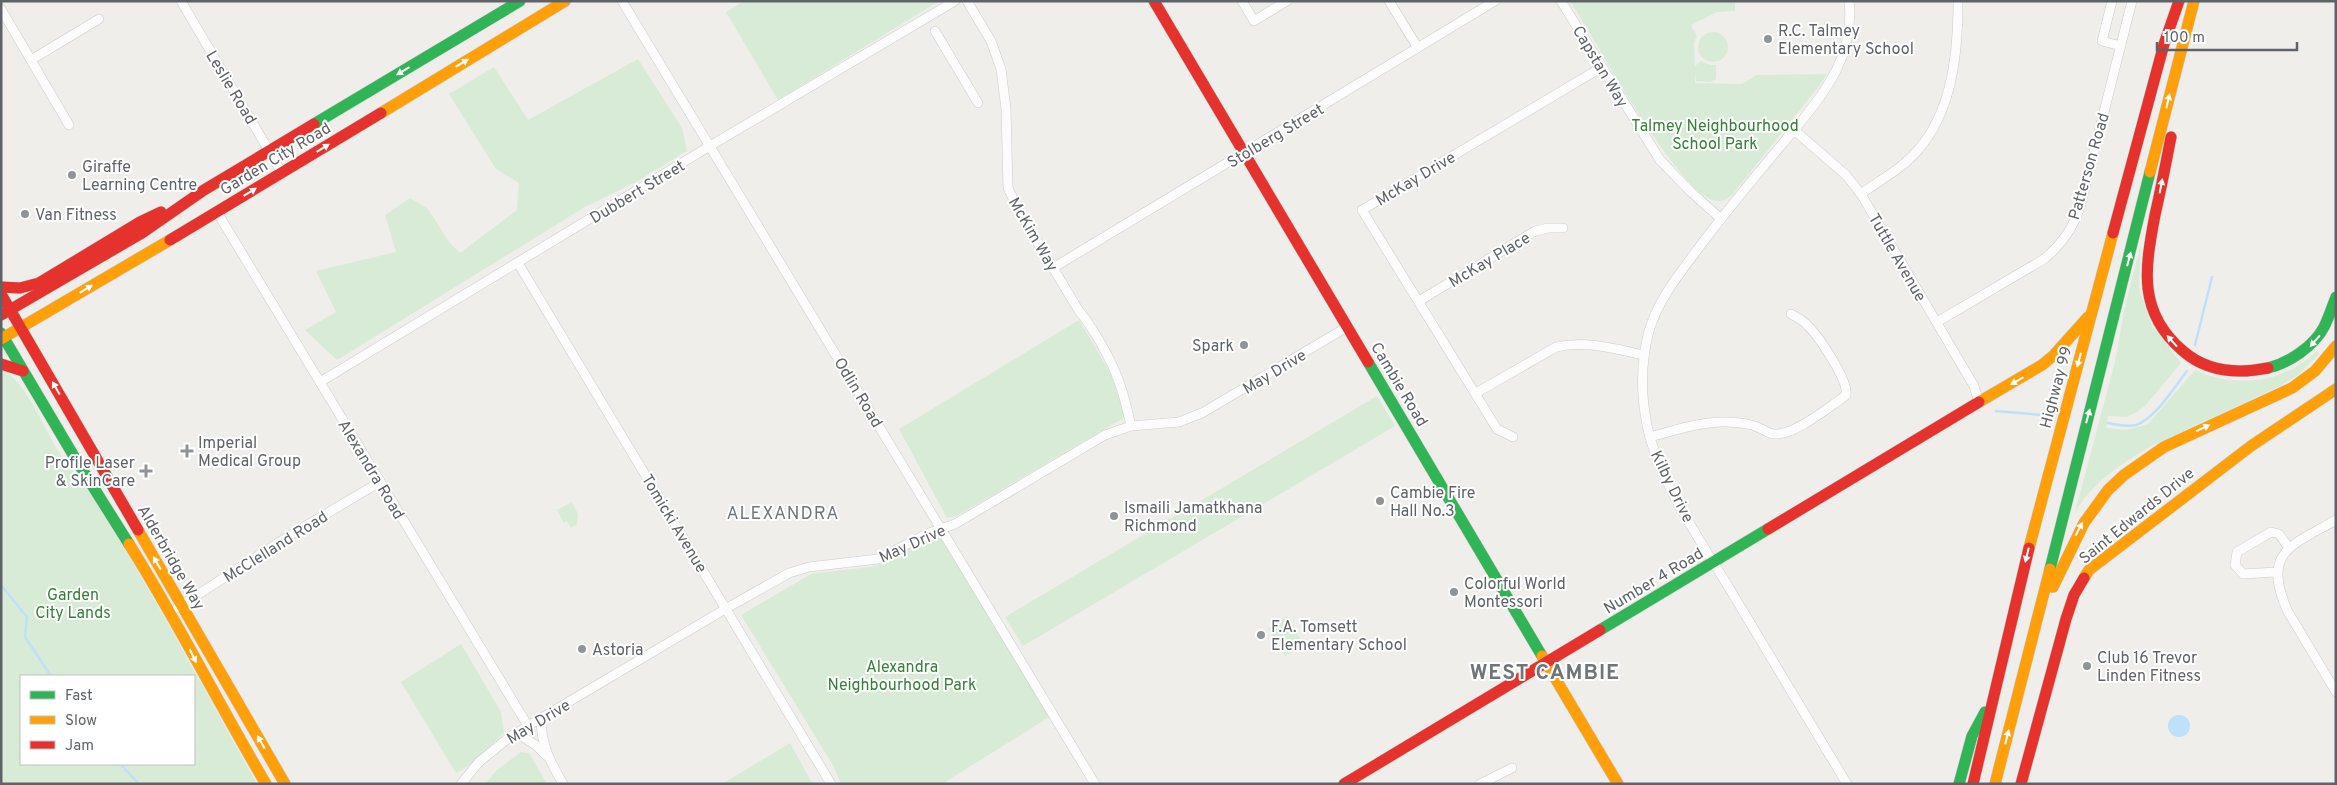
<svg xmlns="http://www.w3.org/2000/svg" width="2337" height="785" viewBox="0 0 2337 785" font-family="Overpass,sans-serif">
<rect width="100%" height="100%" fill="#efeeea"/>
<g fill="#d8ebd6" fill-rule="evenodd">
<polygon points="744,1 939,1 778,100 726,12"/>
<path d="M1570 1H1735V11L1717 12 1691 25 1697 36 1694 43 1695 66 1701 61 1710 65H1716V79L1710 82 1696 81 1695 71V83L1742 84 1757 75 1827 74 1819 86 1733 194C1727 198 1724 202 1716 201 1678 195 1594 37 1570 1Z"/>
<circle cx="1713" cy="47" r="15"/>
<polygon points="638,59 682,128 687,151 636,182 585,207 337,360 305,330 336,312 316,271 396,252 385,215 410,198 428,209 449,242 460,253 517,210 519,183 496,169 449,94 494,67 528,120"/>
<path d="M2141 244 2139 289 2152 326 2181 363 2146 405 2137 412 2126 417 2108 416 2106 428 2126 430 2148 424 2195 370C2237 389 2284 383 2317 351L2319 354 2297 376 2278 387 2151 446C2119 466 2096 479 2075 512L2115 362 2125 306Z"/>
<polygon points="1079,320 1112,376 1125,417 957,516 947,518 899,429"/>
<path d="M1 369C26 380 44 429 59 452 69 468 83 482 93 498 152 590 203 688 257 784H1ZM21 676H194V764H21Z"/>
<polygon points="1377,396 1395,426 1023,646 1005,617"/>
<polygon points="572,502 578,514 577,524 571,528 567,521 564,523 557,510"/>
<polygon points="937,530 1051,716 942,784 841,784 834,767 741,615 811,574 877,566"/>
<polygon points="1288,616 1303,645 1285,656 1268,628"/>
<polygon points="461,644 501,712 504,733 468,766 456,773 401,682"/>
<polygon points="790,743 812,783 722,784"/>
<polygon points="521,752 529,753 547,784 485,784 497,770"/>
</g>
<circle fill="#bfe0f9" cx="2179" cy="726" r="11"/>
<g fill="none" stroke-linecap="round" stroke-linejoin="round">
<g stroke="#bfe0f9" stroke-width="2.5">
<polyline points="2195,345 2212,277"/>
<polyline points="1996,411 2042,415"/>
<path d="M2108 423C2117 425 2127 427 2136 425 2155 419 2175 386 2187 371"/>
<polyline points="1,585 27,617 25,637 51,676"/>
<polyline points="120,764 139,784"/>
</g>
<g stroke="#cbcccc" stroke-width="10">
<g id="street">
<polyline points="181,1 282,173"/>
<polyline points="622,1 1095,784"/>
<path d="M967 1 991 41 1001 69 1006 109 1008 188 1021 215 1079 311C1087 320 1093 330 1099 340 1118 373 1123 390 1131 426"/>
<polyline points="1242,1 1254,21 1287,1"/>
<polyline points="1389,1 1418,48"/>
<polyline points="1561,1 1660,160 1690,191 1721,219"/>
<polyline points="2112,1 2102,41 2121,46"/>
<polyline points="1,9 69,125"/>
<polyline points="935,31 978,103"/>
<polyline points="31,60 99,19"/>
<polyline points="1794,130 1846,175 1861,194 1974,386 1979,402"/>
<path d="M1861 194C1880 180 1903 168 1918 150 1953 110 1958 51 1958 1"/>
<polyline points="217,212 528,726"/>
<polyline points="518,263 831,784"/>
<polyline points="1053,268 1495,1"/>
<polyline points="1419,301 1535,231 1548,228 1563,228"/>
<path d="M1937 322 2044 259C2061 245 2073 229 2080 207L2132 1"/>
<polyline points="320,382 710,146 955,1"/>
<path d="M1476 393 1556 347C1586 340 1615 349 1644 355"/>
<polyline points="1513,437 1497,429 1362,210 1602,67"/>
<path d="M1650 437C1685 427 1718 416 1755 426 1761 428 1767 433 1773 434 1793 436 1825 410 1841 399L1846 395C1849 381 1818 335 1807 325 1803 320 1796 317 1791 314"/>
<path d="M2336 520C2291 546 2262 551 2287 610L2336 692"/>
<polyline points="2276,572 2243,574 2235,565 2237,552 2271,532 2279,534 2289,548"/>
<polyline points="177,608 292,534 380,482"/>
<path d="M541 718C541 745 550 761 563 784"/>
<polyline points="517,733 537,746 547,756"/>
<polyline points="461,784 479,762 511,736 727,608 789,573 809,567 878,559 929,533 955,524 1105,435 1131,426 1179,422 1202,413 1347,327"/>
<polyline points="1480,784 1512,768"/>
<path d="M1847 784C1808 718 1768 652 1728 586 1699 539 1658 479 1647 425 1641 395 1641 361 1649 331 1658 299 1681 272 1700 246 1730 206 1762 168 1794 130 1826 92 1855 54 1849 1"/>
</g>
</g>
<g stroke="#cacacb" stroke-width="12">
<g id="fast">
<polyline points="314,124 520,1"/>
<polyline points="1,333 75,458 129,544"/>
<polyline points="1368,362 1542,656"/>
<path d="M2268 368C2289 363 2314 346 2324 327 2329 317 2332 307 2336 297"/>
<polyline points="2050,569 2150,172"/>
<polyline points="1600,630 1768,529"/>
<polyline points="1959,784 1972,736 1985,712"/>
</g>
</g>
<g stroke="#cacacb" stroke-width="12">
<g id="slow">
<polyline points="381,113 565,1"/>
<polyline points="2150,172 2194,1"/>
<polyline points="1,339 170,240"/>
<polyline points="1979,402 2042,365 2053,356 2088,317"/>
<polyline points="138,530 285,784"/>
<path d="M129 544C178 622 219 705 266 784"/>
<polyline points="2029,548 2113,233"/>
<polyline points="2084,578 2089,570 2251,446 2336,389"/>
<polyline points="2053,587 2084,523 2108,490 2124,475 2164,447 2292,388 2315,371 2336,346"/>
<polyline points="1542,656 1618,784"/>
<polyline points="1995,784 2050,569"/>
</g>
</g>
<g stroke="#cacacb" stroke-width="12">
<g id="jam">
<polyline points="1154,1 1368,362"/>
<path d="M2171 137C2166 163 2161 189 2155 215 2145 268 2137 312 2183 351 2207 372 2238 374 2268 368"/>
<polyline points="2113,233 2164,44 2179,1"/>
<polyline points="170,240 381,113"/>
<polyline points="1,287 20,288 39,283 140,222 161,212"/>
<polyline points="1,294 138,530"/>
<polyline points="1,315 142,233 204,190 314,124"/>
<polyline points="1,364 23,371"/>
<polyline points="1768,529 1979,402"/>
<polyline points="1344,784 1600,630"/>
<polyline points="1973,784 2029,548"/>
<polyline points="2021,784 2066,619 2074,595 2084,578"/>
</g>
</g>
<use href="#street" stroke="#fdfcfc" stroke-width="9"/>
<use href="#fast" stroke="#30b455" stroke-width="11"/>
<use href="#slow" stroke="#ff9f0a" stroke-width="11"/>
<use href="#jam" stroke="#e5322d" stroke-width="11"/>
</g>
<defs><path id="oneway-solid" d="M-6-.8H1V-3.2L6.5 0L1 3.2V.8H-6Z" transform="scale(1.25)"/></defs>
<g fill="#fff">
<use href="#oneway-solid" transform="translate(462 63) rotate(-31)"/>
<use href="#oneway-solid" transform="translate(403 71) rotate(149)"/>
<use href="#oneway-solid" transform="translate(2168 101) rotate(-77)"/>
<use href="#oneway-solid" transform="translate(323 148) rotate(-31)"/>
<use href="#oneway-solid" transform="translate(2161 186) rotate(-79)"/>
<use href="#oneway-solid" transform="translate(250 192) rotate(-31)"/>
<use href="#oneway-solid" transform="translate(2129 259) rotate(-75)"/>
<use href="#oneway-solid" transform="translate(86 289) rotate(-31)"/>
<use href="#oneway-solid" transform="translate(2172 341) rotate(-132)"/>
<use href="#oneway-solid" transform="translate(2315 341) rotate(131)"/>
<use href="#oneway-solid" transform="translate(2079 360) rotate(105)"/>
<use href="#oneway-solid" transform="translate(2017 381) rotate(150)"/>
<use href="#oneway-solid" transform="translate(56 388) rotate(-120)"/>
<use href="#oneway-solid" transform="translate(2088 416) rotate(-75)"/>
<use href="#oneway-solid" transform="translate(2203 428) rotate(-25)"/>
<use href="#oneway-solid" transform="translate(2079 529) rotate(-62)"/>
<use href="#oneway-solid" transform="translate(2027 555) rotate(104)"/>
<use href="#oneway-solid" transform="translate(157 563) rotate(-120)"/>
<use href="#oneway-solid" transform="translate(193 656) rotate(63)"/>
<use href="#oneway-solid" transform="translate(2007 737) rotate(-76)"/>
<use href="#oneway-solid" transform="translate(261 742) rotate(-120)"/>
</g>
<g fill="#919496" stroke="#fff" stroke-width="2">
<circle cx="1768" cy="39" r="5"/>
<circle cx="72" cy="175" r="5"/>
<circle cx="25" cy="214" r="5"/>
<circle cx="1244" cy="345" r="5"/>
<path d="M184.5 443.5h5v5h5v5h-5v5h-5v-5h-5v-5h5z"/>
<path d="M143.5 463.5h5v5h5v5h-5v5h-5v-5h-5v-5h5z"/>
<circle cx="1380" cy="501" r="5"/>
<circle cx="1114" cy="516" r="5"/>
<circle cx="1454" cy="592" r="5"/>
<circle cx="1261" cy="635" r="5"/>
<circle cx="582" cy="649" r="5"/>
<circle cx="2087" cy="666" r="5"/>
</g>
<g text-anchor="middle" stroke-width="4" stroke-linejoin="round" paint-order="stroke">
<g font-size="16" fill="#5f6368" stroke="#fff" text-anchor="start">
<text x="1778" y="36">R.C. Talmey<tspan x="1778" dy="18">Elementary School</tspan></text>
<text x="82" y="172">Giraffe<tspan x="82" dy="18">Learning Centre</tspan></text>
<text x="35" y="220">Van Fitness</text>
<text x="1234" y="351" text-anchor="end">Spark</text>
<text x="198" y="448">Imperial<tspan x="198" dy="18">Medical Group</tspan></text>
<text x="135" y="468" text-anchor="end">Profile Laser<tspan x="135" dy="18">&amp; SkinCare</tspan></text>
<text x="1390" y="498">Cambie Fire<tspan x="1390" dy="18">Hall No.3</tspan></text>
<text x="1124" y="513">Ismaili Jamatkhana<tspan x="1124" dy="18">Richmond</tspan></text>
<text x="1464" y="589">Colorful World<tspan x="1464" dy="18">Montessori</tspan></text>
<text x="1271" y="632">F.A. Tomsett<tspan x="1271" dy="18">Elementary School</tspan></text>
<text x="592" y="655">Astoria</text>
<text x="2097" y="663">Club 16 Trevor<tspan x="2097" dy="18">Linden Fitness</tspan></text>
</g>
<g font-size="16" fill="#5f6368" stroke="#fff">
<text transform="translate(1601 66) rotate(59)" y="6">Capstan Way</text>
<text transform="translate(232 87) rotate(59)" y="6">Leslie Road</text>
<text transform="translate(1275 135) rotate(-31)" y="6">Stolberg Street</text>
<text transform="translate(275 158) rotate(-31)" y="6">Garden City Road</text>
<text transform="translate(2088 166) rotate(-74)" y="6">Patterson Road</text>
<text transform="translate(1415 178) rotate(-31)" y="6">McKay Drive</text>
<text transform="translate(637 191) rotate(-31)" y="6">Dubbert Street</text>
<text transform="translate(1034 234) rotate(60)" y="6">McKim Way</text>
<text transform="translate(1898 257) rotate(60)" y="6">Tuttle Avenue</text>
<text transform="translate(1489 259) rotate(-31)" y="6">McKay Place</text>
<text transform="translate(1274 371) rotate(-31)" y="6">May Drive</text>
<text transform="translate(1400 384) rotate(59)" y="6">Cambie Road</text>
<text transform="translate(2055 387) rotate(-75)" y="6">Highway 99</text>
<text transform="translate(859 392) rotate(59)" y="6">Odlin Road</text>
<text transform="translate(372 469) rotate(59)" y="6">Alexandra Road</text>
<text transform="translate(1673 486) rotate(64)" y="6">Kilby Drive</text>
<text transform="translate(2136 515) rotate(-39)" y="6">Saint Edwards Drive</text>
<text transform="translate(675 523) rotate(59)" y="6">Tomicki Avenue</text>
<text transform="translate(912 543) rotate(-24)" y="6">May Drive</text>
<text transform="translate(275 546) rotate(-32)" y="6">McClelland Road</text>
<text transform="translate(172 557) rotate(60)" y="6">Alderbridge Way</text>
<text transform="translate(1653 580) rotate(-31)" y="6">Number 4 Road</text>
<text transform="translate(538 721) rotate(-31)" y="6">May Drive</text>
</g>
<g font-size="16" fill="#348238" stroke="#fff">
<text x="1715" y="131">Talmey Neighbourhood<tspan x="1715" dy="18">School Park</tspan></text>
<text x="73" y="600">Garden<tspan x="73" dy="18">City Lands</tspan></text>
<text x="902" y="672">Alexandra<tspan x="902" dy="18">Neighbourhood Park</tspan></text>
</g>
<g font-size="18" letter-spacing="1" fill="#70757a" stroke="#fff">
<text x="783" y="519">ALEXANDRA</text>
</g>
<g font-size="21" font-weight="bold" letter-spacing="1" fill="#70757a" stroke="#fff">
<text x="1545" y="679">WEST CAMBIE</text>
</g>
</g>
<rect width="2337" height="785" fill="none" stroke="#5f6368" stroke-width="5"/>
<rect x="20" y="675" width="175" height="90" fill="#ffffff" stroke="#bfc1c3"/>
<rect x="30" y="691" width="25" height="8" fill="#30b455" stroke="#bfc1c3"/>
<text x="65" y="700" font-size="15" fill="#5f6368">Fast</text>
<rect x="30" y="716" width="25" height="8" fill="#ff9f0a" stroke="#bfc1c3"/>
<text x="65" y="725" font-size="15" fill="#5f6368">Slow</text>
<rect x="30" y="741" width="25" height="8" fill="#e5322d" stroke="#bfc1c3"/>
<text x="65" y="750" font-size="15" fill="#5f6368">Jam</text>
<path d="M2157 42v8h140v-8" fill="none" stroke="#5f6368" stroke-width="2.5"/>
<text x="2164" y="42" font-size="15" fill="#5f6368" stroke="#ffffff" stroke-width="4" paint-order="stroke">100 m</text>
</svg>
